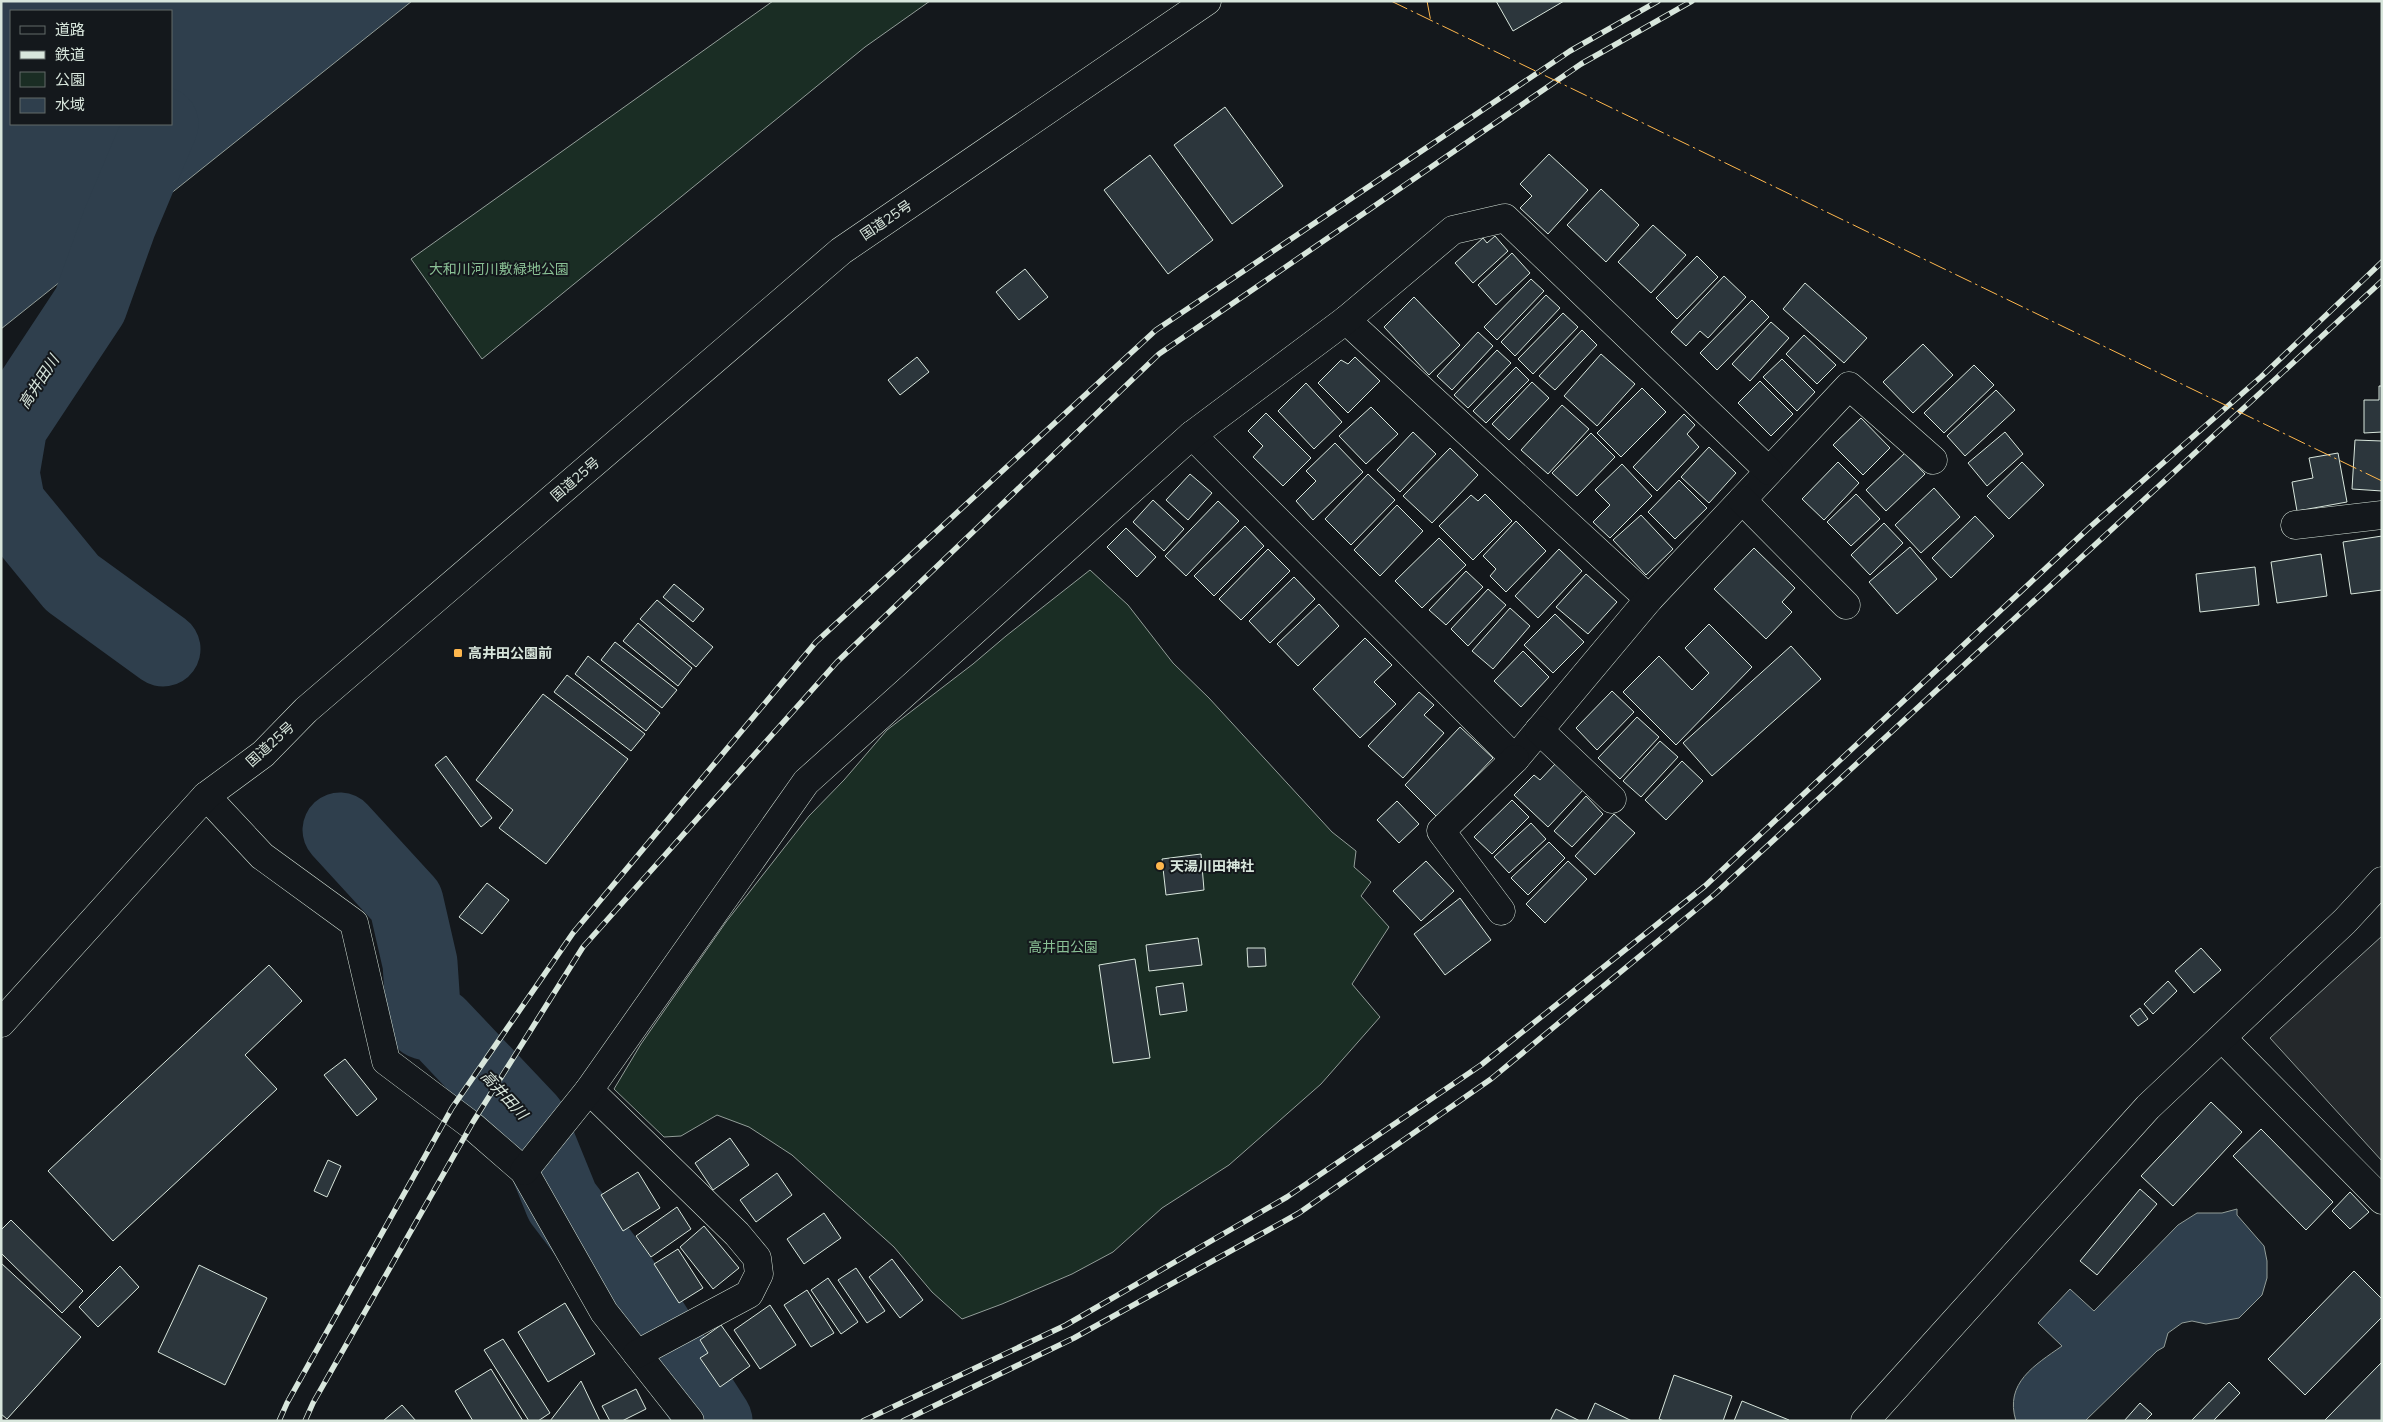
<svg xmlns="http://www.w3.org/2000/svg" width="2383" height="1422" viewBox="0 0 2383 1422" font-family="Mulish,'Noto Sans JP',sans-serif">
<rect width="100%" height="100%" fill="#14181c"/>
<g fill="#1a2d24" stroke="#939e99">
<polygon points="773,1 930,1 865,47 482,359 411,259"/>
<polygon points="1090,570 1128,605 1173,663 1209,698 1332,832 1356,851 1354,867 1371,882 1361,896 1389,927 1352,984 1380,1017 1321,1084 1229,1165 1162,1208 1113,1252 1072,1274 1002,1304 962,1319 932,1292 894,1247 792,1155 749,1127 717,1115 681,1136 664,1137 614,1089 641,1044 726,922 809,816 844,780 887,730 973,664 1006,636"/>
</g>
<polygon fill="#24282b" stroke="#939e99" points="2382,936 2382,1161 2270,1038"/>
<g fill="#2f3f4d" stroke="#939e99" fill-rule="evenodd">
<path d="M1 1H412L1 329ZM11 11H171V124H11Z"/>
<path d="M2237 1209V1215L2264 1246 2267 1261V1278L2262 1295 2239 1318 2206 1324 2192 1321 2182 1323 2168 1333 2164 1347 2157 1351 2085 1421H2016C2004 1383 2035 1365 2062 1346L2038 1323 2070 1289 2094 1311 2178 1225 2197 1213H2222Z"/>
</g>
<g fill="none" stroke-linecap="round" stroke-linejoin="round">
<g stroke="#2f3f4d" stroke-width="75">
<polyline points="161,124 119,224 90,305 10,426 2,473 8,505 72,583 163,649"/>
<polyline points="340,830 406,902 420,963 424,1022 439,1026 529,1121 562,1202 643,1309 715,1421"/>
</g>
</g>
<g fill="#2c363c" stroke="#d8e6dc">
<polygon points="1496,1 1564,1 1513,31"/>
<polygon points="1225,107 1283,186 1232,224 1174,145"/>
<polygon points="1549,154 1588,190 1548,234 1520,208 1532,196 1520,184"/>
<polygon points="1150,155 1213,240 1168,274 1104,190"/>
<polygon points="1601,189 1639,225 1606,262 1567,225"/>
<polygon points="1653,225 1686,255 1651,293 1618,262"/>
<polygon points="1495,236 1508,251 1473,283 1455,263 1483,238 1487,243"/>
<polygon points="1512,253 1530,273 1496,305 1478,285"/>
<polygon points="1697,256 1718,277 1677,319 1656,298"/>
<polygon points="1025,269 1048,297 1019,320 996,292"/>
<polygon points="1724,276 1746,297 1708,338 1700,331 1686,346 1671,332"/>
<polygon points="1531,279 1544,291 1497,340 1484,327"/>
<polygon points="1805,283 1867,338 1844,363 1783,309"/>
<polygon points="1546,295 1560,308 1515,356 1501,342"/>
<polygon points="1414,297 1460,345 1429,375 1384,327"/>
<polygon points="1752,300 1769,317 1717,370 1700,353"/>
<polygon points="1563,313 1578,327 1533,374 1518,359"/>
<polygon points="1771,322 1789,338 1750,381 1732,364"/>
<polygon points="1582,330 1597,345 1555,390 1539,376"/>
<polygon points="1478,332 1493,346 1452,390 1437,376"/>
<polygon points="1804,335 1836,365 1817,384 1786,354"/>
<polygon points="1923,344 1953,375 1913,413 1883,382"/>
<polygon points="1497,350 1511,363 1468,408 1454,395"/>
<polygon points="1601,354 1635,384 1597,426 1564,396"/>
<polygon points="917,357 929,372 900,395 888,380"/>
<polygon points="1355,357 1380,381 1348,413 1318,383 1341,360 1348,364"/>
<polygon points="1782,359 1815,392 1797,411 1763,377"/>
<polygon points="1974,365 1994,385 1944,433 1924,413"/>
<polygon points="1516,367 1529,380 1486,423 1473,411"/>
<polygon points="1760,381 1793,414 1771,436 1738,403"/>
<polygon points="1532,382 1549,398 1509,440 1492,424"/>
<polygon points="1306,383 1342,422 1314,449 1278,411"/>
<polygon points="2379,386 2382,386 2382,432 2364,433 2364,400 2379,400"/>
<polygon points="1642,388 1666,412 1621,457 1597,433"/>
<polygon points="1996,390 2015,410 1965,456 1947,436"/>
<polygon points="1562,405 1589,429 1548,474 1521,450"/>
<polygon points="1371,407 1398,434 1366,464 1339,436"/>
<polygon points="1266,413 1311,458 1283,486 1253,457 1263,446 1248,431"/>
<polygon points="1684,414 1695,425 1687,434 1699,447 1657,491 1633,467"/>
<polygon points="1861,418 1890,448 1863,475 1833,445"/>
<polygon points="1413,432 1436,454 1400,492 1377,470"/>
<polygon points="2005,432 2023,454 1987,486 1968,463"/>
<polygon points="1591,433 1615,457 1577,496 1552,473"/>
<polygon points="2355,440 2382,441 2382,491 2352,489"/>
<polygon points="1335,443 1363,472 1313,520 1296,501 1316,481 1306,471"/>
<polygon points="1709,447 1736,473 1709,503 1681,477"/>
<polygon points="1450,448 1478,475 1432,523 1403,496"/>
<polygon points="1905,453 1925,474 1886,511 1866,490"/>
<polygon points="2338,453 2347,502 2297,511 2292,482 2313,478 2309,458"/>
<polygon points="1838,462 1859,483 1824,520 1802,499"/>
<polygon points="2022,462 2044,485 2009,519 1987,496"/>
<polygon points="1622,464 1652,496 1610,538 1593,522 1610,505 1595,490"/>
<polygon points="1190,474 1212,493 1188,520 1166,500"/>
<polygon points="1368,474 1395,500 1351,545 1325,519"/>
<polygon points="1679,480 1707,508 1675,539 1648,512"/>
<polygon points="1934,488 1960,517 1921,553 1895,525"/>
<polygon points="1485,494 1512,521 1473,560 1439,526 1471,495 1478,501"/>
<polygon points="1856,494 1880,519 1851,546 1827,522"/>
<polygon points="1153,500 1184,529 1164,551 1133,522"/>
<polygon points="1218,501 1239,521 1186,576 1165,556"/>
<polygon points="1397,505 1423,531 1380,576 1354,550"/>
<polygon points="1641,515 1673,549 1646,575 1613,540"/>
<polygon points="1975,516 1994,536 1951,578 1932,558"/>
<polygon points="1516,521 1546,551 1506,592 1490,576 1496,569 1483,556"/>
<polygon points="1884,523 1903,543 1870,575 1851,555"/>
<polygon points="1245,526 1264,546 1214,596 1194,576"/>
<polygon points="1126,528 1156,557 1137,577 1107,547"/>
<polygon points="2382,536 2382,590 2351,594 2343,542"/>
<polygon points="1439,538 1466,565 1422,608 1395,581"/>
<polygon points="1910,547 1937,579 1897,614 1869,582"/>
<polygon points="1754,548 1795,588 1782,602 1792,612 1766,639 1714,589"/>
<polygon points="1268,549 1290,571 1241,620 1219,599"/>
<polygon points="1559,549 1582,571 1538,618 1515,596"/>
<polygon points="2321,554 2327,596 2277,603 2271,562"/>
<polygon points="2255,567 2259,605 2200,612 2196,574"/>
<polygon points="1466,571 1483,587 1446,625 1429,610"/>
<polygon points="1586,574 1617,602 1588,634 1556,607"/>
<polygon points="1294,577 1315,599 1270,643 1249,621"/>
<polygon points="674,584 704,609 693,622 663,597"/>
<polygon points="1488,589 1506,605 1468,646 1451,629"/>
<polygon points="657,600 713,647 696,667 640,619"/>
<polygon points="1319,604 1339,626 1298,666 1277,644"/>
<polygon points="1510,608 1530,626 1493,669 1472,651"/>
<polygon points="1555,614 1584,642 1553,673 1524,645"/>
<polygon points="638,623 692,668 678,686 623,641"/>
<polygon points="1709,624 1752,667 1676,745 1623,692 1659,656 1692,690 1709,673 1685,648"/>
<polygon points="1365,638 1392,665 1374,682 1396,704 1360,738 1313,689"/>
<polygon points="615,642 677,690 662,708 601,660"/>
<polygon points="1791,646 1821,679 1712,776 1683,743"/>
<polygon points="1523,651 1549,677 1521,707 1494,681"/>
<polygon points="588,656 660,713 646,731 575,674"/>
<polygon points="567,675 645,734 631,751 554,692"/>
<polygon points="1612,691 1634,712 1597,750 1576,728"/>
<polygon points="1419,692 1434,705 1424,715 1444,733 1403,778 1368,746"/>
<polygon points="543,694 628,759 546,864 499,828 513,810 476,780"/>
<polygon points="1637,717 1659,737 1620,779 1598,758"/>
<polygon points="1460,727 1493,758 1437,817 1405,785"/>
<polygon points="1660,741 1678,757 1641,797 1623,781"/>
<polygon points="446,756 492,818 481,827 435,765"/>
<polygon points="1682,761 1703,781 1666,820 1645,800"/>
<polygon points="1556,763 1584,789 1548,827 1514,795 1534,775 1540,780"/>
<polygon points="1586,796 1603,814 1572,847 1554,831"/>
<polygon points="1512,800 1529,817 1492,854 1474,837"/>
<polygon points="1397,801 1419,824 1399,843 1377,820"/>
<polygon points="1614,814 1635,833 1595,875 1575,856"/>
<polygon points="1531,823 1546,839 1509,873 1494,857"/>
<polygon points="1549,842 1565,858 1528,895 1511,878"/>
<polygon points="1201,854 1204,890 1166,895 1162,859"/>
<polygon points="1426,861 1454,891 1421,921 1393,891"/>
<polygon points="1568,861 1587,879 1545,923 1526,904"/>
<polygon points="487,883 509,900 482,934 459,917"/>
<polygon points="1460,898 1491,940 1445,975 1414,934"/>
<polygon points="1198,938 1202,965 1149,971 1146,945"/>
<polygon points="1247,948 1265,948 1266,966 1248,967"/>
<polygon points="2201,948 2221,970 2194,993 2175,971"/>
<polygon points="1135,959 1150,1058 1113,1063 1099,965"/>
<polygon points="269,965 302,1001 245,1055 277,1089 113,1241 48,1171"/>
<polygon points="2168,981 2177,991 2153,1014 2144,1004"/>
<polygon points="1183,983 1187,1011 1160,1015 1156,987"/>
<polygon points="2140,1008 2148,1019 2138,1026 2130,1016"/>
<polygon points="345,1059 377,1099 357,1116 324,1075"/>
<polygon points="2211,1102 2242,1132 2173,1206 2141,1176"/>
<polygon points="2261,1129 2333,1202 2306,1230 2233,1156"/>
<polygon points="730,1138 749,1165 713,1190 695,1163"/>
<polygon points="328,1160 341,1166 327,1197 314,1191"/>
<polygon points="638,1172 660,1208 623,1231 601,1195"/>
<polygon points="777,1173 792,1195 756,1222 740,1200"/>
<polygon points="2140,1189 2157,1204 2097,1275 2080,1261"/>
<polygon points="2350,1192 2369,1212 2350,1229 2332,1211"/>
<polygon points="677,1207 691,1229 651,1257 636,1236"/>
<polygon points="824,1213 841,1238 804,1264 787,1239"/>
<polygon points="11,1220 83,1291 62,1313 1,1253 1,1230"/>
<polygon points="704,1226 739,1268 713,1289 680,1247"/>
<polygon points="678,1249 703,1288 679,1303 654,1264"/>
<polygon points="892,1259 923,1300 900,1318 869,1277"/>
<polygon points="1,1263 81,1337 7,1419 1,1414"/>
<polygon points="199,1265 267,1298 225,1385 158,1352"/>
<polygon points="120,1266 139,1287 98,1327 79,1307"/>
<polygon points="856,1268 885,1311 867,1323 838,1280"/>
<polygon points="2354,1271 2382,1299 2382,1317 2305,1395 2268,1359"/>
<polygon points="828,1278 858,1322 841,1334 811,1290"/>
<polygon points="807,1290 834,1333 811,1347 784,1305"/>
<polygon points="565,1303 595,1354 548,1382 518,1332"/>
<polygon points="770,1305 796,1345 760,1369 734,1330"/>
<polygon points="721,1325 750,1366 720,1387 700,1358 708,1353 700,1340"/>
<polygon points="503,1339 550,1413 538,1421 529,1421 484,1350"/>
<polygon points="2382,1362 2382,1421 2324,1421"/>
<polygon points="491,1369 523,1421 473,1421 455,1391"/>
<polygon points="1674,1375 1732,1396 1723,1421 1664,1421 1659,1419"/>
<polygon points="581,1381 600,1421 550,1421"/>
<polygon points="2229,1382 2240,1393 2213,1421 2191,1421"/>
<polygon points="636,1389 646,1409 622,1421 610,1421 602,1406"/>
<polygon points="1742,1401 1789,1420 1789,1421 1734,1421"/>
<polygon points="1595,1403 1632,1421 1587,1421"/>
<polygon points="2140,1403 2152,1414 2145,1421 2124,1421"/>
<polygon points="402,1405 416,1421 383,1421"/>
<polygon points="1556,1409 1580,1421 1550,1421"/>
</g>
<g fill="none" stroke-linecap="round" stroke-linejoin="round">
<g stroke="#d8e6dc" stroke-width="29">
<g id="minor">
<polyline points="1346,320 1649,599"/>
<polyline points="1192,435 1515,759 1649,599 1849,386 1933,460"/>
<polyline points="1742,500 1846,605"/>
<polyline points="2295,525 2382,515"/>
<polyline points="1539,730 1612,799"/>
<polyline points="206,796 262,856 354,923 386,1061 471,1125 524,1171 604,1312 690,1421"/>
<polyline points="1501,911 1441,831 1515,759"/>
<polyline points="2222,1038 2382,1200"/>
<polyline points="589,1090 737,1234 757,1258 759,1274 749,1294 637,1354"/>
<polyline points="524,1171 589,1090 806,782 1192,435 1346,320 1453,230 1505,218 1769,471"/>
<polyline points="1865,1421 2148,1107 2345,921 2382,881"/>
</g>
</g>
<g stroke="#d8e6dc" stroke-width="29">
<polyline id="highway" points="1,1023 206,796 263,754 306,710 841,251 1207,1"/>
</g>
<use href="#minor" stroke="#14181c" stroke-width="28"/>
<use href="#highway" stroke="#14181c" stroke-width="28"/>
<g stroke="#d8e6dc" stroke-width="5.5">
<g id="rail">
<polyline points="279,1421 287,1403 452,1108 573,933 816,642 1156,330 1570,51 1658,1"/>
<polyline points="305,1421 313,1403 473,1122 583,947 837,662 1159,354 1581,64 1692,1"/>
<polyline points="863,1421 1066,1325 1287,1197 1481,1065 1705,886 2090,527 2261,377 2382,262"/>
<polyline points="903,1421 1074,1338 1299,1213 1491,1079 1715,894 2382,281"/>
</g>
</g>
<use href="#rail" stroke="#14181c" stroke-width="4" stroke-dasharray="11" stroke-linecap="butt"/>
<g stroke="#ffb74d" stroke-width="1" stroke-dasharray="18 4 2.5 4" stroke-linecap="butt">
<polyline points="1391,1 2382,481"/>
<polyline points="1427,1 1431,22"/>
</g>
</g>
<g fill="#ffb74d" stroke="#14181c" stroke-width="2">
<rect x="453" y="648" width="10" height="10" rx="2.5"/>
<circle cx="1160" cy="866" r="5"/>
</g>
<g text-anchor="middle" stroke-width="4" stroke-linejoin="round" paint-order="stroke">
<g font-size="14" fill="#d8e6dc" stroke="#14181c">
<text transform="translate(886 220) rotate(-34)" y="5">国道25号</text>
<text transform="translate(575 479) rotate(-41)" y="5">国道25号</text>
<text transform="translate(270 744) rotate(-42)" y="5">国道25号</text>
</g>
<g font-size="14" fill="#8ac095" stroke="#14181c">
<text x="499" y="274">大和川河川敷緑地公園</text>
<text x="1063" y="952">高井田公園</text>
</g>
<g font-size="14" font-weight="bold" fill="#d8e6dc" stroke="#14181c" text-anchor="start">
<text x="468" y="658">高井田公園前</text>
<text x="1170" y="871">天湯川田神社</text>
</g>
<g font-size="15" font-style="italic" fill="#d8e6dc" stroke="#14181c">
<text transform="translate(39 382) rotate(-57)" y="5">高井田川</text>
<text transform="translate(504 1095) rotate(47)" y="5">高井田川</text>
</g>
</g>
<rect width="2383" height="1422" fill="none" stroke="#d8e6dc" stroke-width="5"/>
<rect x="10" y="10" width="162" height="115" fill="#14181c" stroke="#626a69"/>
<rect x="20" y="26" width="25" height="8" fill="#14181c" stroke="#626a69"/>
<text x="55" y="35" font-size="15" fill="#d8e6dc">道路</text>
<rect x="20" y="51" width="25" height="8" fill="#d8e6dc" stroke="#626a69"/>
<text x="55" y="60" font-size="15" fill="#d8e6dc">鉄道</text>
<rect x="20" y="72" width="25" height="15" fill="#1a2d24" stroke="#626a69"/>
<text x="55" y="85" font-size="15" fill="#d8e6dc">公園</text>
<rect x="20" y="98" width="25" height="15" fill="#2f3f4d" stroke="#626a69"/>
<text x="55" y="110" font-size="15" fill="#d8e6dc">水域</text>
</svg>
